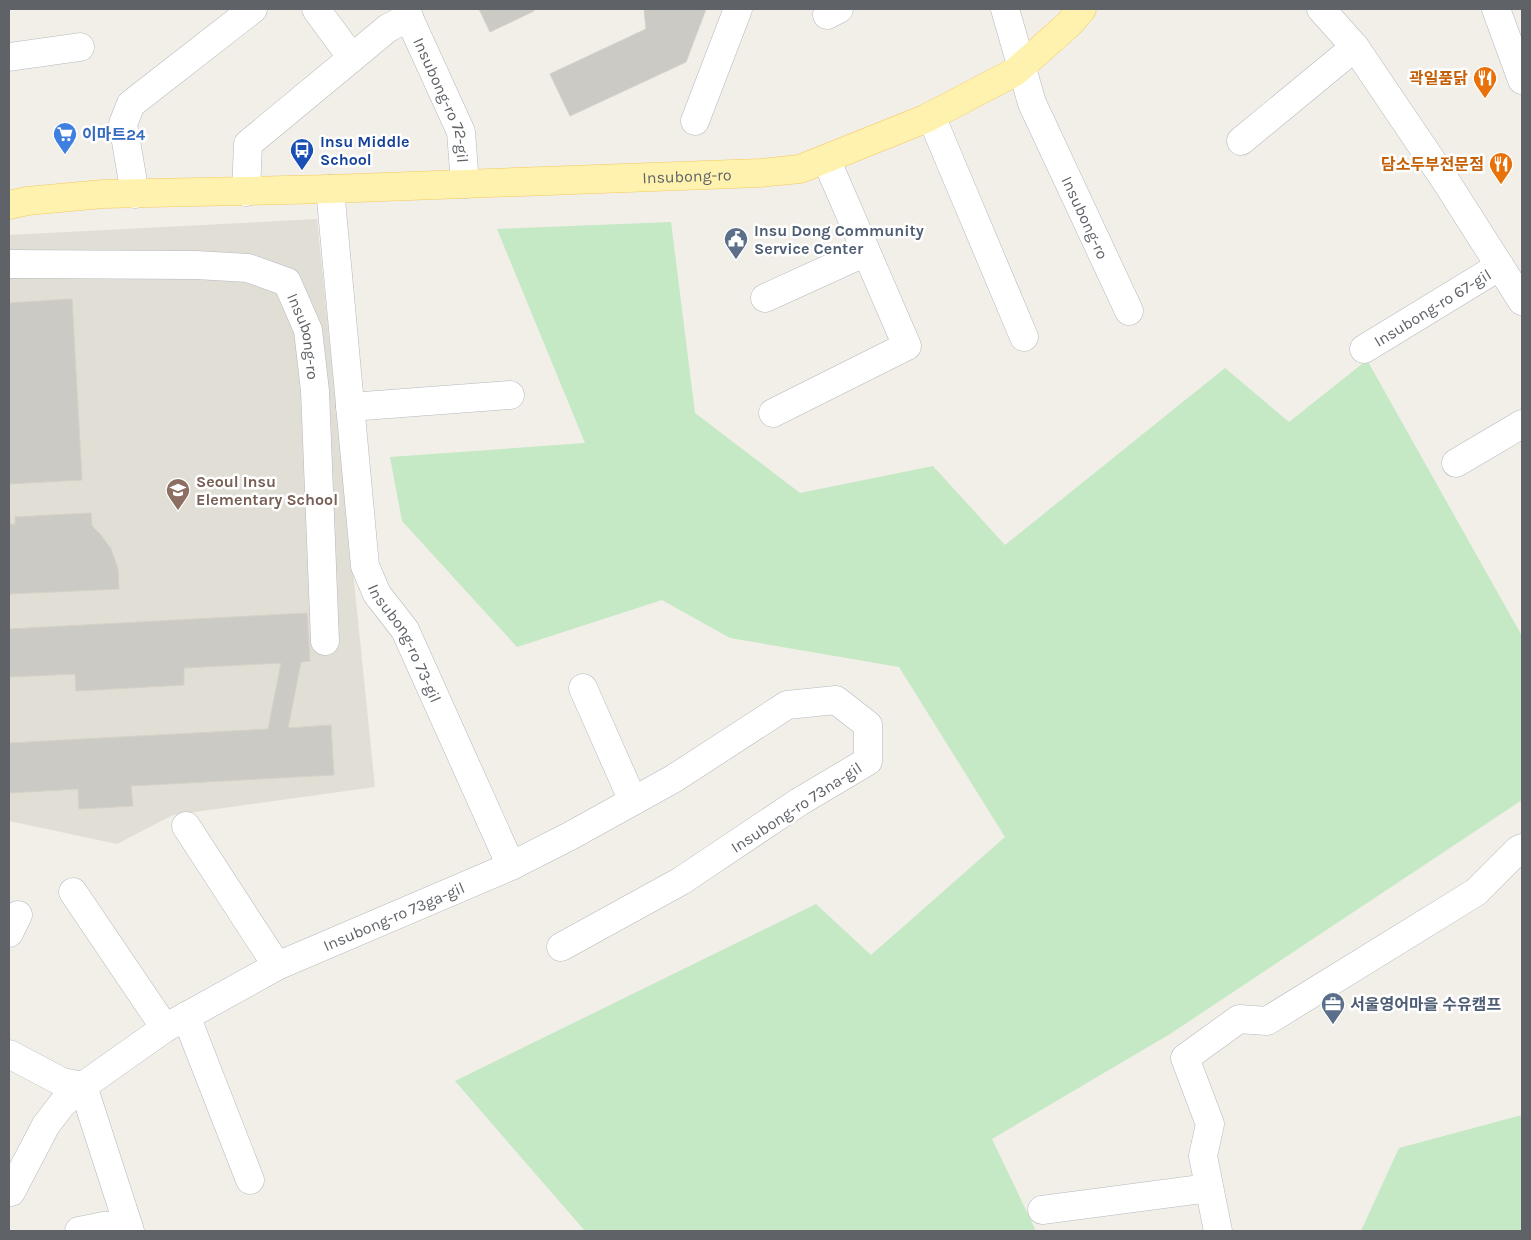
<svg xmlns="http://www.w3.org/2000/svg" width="1531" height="1240" viewBox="0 0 1531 1240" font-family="Karla,'Noto Sans KR',sans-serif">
<rect width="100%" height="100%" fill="#f1efe8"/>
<polygon fill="#e1ded6" points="317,219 375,787 173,815 117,844 9,821 9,235"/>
<g fill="#c5e8c5">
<polygon points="671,222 695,413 800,493 933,466 1005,545 1225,368 1289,422 1367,360 1522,636 1522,800 1170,1034 992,1139 1036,1231 585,1231 455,1081 816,904 871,955 1005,837 899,667 730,638 662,600 517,647 402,521 390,457 585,443 497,229"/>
<polygon points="1522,1115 1522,1231 1361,1231 1399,1148"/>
</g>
<g fill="#cccac5" stroke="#d6d1c6">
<polygon points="479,9 533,9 534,11 490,32"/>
<polygon points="644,9 706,9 686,62 570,116 550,74 646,29"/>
<polygon points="72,299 82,480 9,484 9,303"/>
<polygon points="9,494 10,524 15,524 15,517 91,513 92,526 101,535 111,549 118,569 119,589 9,594"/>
<polygon points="307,613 310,661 301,662 288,728 331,725 334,775 131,786 133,806 79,809 78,789 9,793 9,743 268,729 281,663 184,668 184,685 76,691 75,674 9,677 9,629"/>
</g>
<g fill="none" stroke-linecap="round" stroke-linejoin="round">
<g stroke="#b5b8bc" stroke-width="29">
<g id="minor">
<polyline points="316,9 352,58"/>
<path id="s1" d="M405 9 461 132 465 184"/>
<path id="s2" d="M1005 9 1032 103 1129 311"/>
<polyline points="1321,9 1355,47 1447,183 1522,301"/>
<polyline points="1496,9 1522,80"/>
<polyline points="827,15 839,9"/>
<polyline points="9,57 80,47"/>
<polyline points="931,116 1024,337"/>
<polyline points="695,121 738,9"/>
<polyline points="1241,141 1355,47"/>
<path id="s3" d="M330 189 365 566 377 594 405 630 511 866"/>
<polyline points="246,192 248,144 388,28 409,17"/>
<polyline points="135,194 123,124 131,104 253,9"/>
<path id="s4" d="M9 264 196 265 248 268 287 282 308 330 315 391 325 641"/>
<polyline points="765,298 866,252"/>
<path id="s5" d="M1364 349 1500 266"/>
<polyline points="350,407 510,395"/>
<polyline points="773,413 907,346 826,159"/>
<polyline points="1456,463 1522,424"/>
<polyline points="583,688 633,801"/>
<polyline points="186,826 277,966"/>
<polyline points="73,892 165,1028"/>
<polyline points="9,933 18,915"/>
<polyline points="186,1016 250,1180"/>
<polyline points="9,1054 62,1082 83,1086"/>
<polyline points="83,1086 130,1231"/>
<path id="s6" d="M11 1192 46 1125 63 1103 83 1086 165 1028 277 966 511 866 570 836 673 779 787 705 836 700 868 725V761L799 802 681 881 561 947"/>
<polyline points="1042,1210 1209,1188"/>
<polyline points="79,1231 104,1226 128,1225"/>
<polyline points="1218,1231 1203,1156 1210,1124 1185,1058 1239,1019 1267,1021 1476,892 1518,850 1522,848"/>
</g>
</g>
<g stroke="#f2c960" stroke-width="29">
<g id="major">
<path id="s7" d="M9 205 27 201 103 194 330 189 760 173 800 169 925 119 1015 72 1069 24 1082 9"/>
</g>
</g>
<use href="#minor" stroke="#fff" stroke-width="28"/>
<use href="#major" stroke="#fff2af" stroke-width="28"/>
</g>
<defs>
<g id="restaurant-pin" transform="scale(1.25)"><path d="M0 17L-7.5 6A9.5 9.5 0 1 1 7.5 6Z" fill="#e8710a" stroke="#fff"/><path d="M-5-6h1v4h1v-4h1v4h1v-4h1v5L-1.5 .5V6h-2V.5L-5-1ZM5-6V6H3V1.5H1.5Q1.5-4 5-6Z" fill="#fff"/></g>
<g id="supermarket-pin" transform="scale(1.25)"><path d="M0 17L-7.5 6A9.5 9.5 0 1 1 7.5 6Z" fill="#3f7fe0" stroke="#fff"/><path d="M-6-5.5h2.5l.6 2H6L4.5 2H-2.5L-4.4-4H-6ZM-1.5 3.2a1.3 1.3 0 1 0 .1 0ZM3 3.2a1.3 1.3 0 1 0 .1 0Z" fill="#fff"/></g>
<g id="bus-pin" transform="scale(1.25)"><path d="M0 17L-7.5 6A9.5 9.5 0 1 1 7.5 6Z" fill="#1a4fb4" stroke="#fff"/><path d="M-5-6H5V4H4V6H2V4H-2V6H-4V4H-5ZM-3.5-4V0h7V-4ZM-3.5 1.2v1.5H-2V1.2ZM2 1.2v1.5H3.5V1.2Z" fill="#fff"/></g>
<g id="civic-pin" transform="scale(1.25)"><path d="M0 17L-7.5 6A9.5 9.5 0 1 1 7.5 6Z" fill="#5c6f8a" stroke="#fff"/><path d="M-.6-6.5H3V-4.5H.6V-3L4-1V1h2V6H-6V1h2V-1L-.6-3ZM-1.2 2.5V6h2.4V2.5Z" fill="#fff"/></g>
<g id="school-pin" transform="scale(1.25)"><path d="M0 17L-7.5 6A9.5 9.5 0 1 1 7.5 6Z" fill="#8d6e63" stroke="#fff"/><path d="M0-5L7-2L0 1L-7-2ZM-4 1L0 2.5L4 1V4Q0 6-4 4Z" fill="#fff"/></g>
<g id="office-pin" transform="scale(1.25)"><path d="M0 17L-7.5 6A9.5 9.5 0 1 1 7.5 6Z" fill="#5c6f8a" stroke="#fff"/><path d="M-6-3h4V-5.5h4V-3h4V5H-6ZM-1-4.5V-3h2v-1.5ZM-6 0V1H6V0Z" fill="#fff"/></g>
</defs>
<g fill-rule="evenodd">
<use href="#restaurant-pin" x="1485" y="78"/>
<use href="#supermarket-pin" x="65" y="134"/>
<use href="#bus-pin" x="302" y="150"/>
<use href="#restaurant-pin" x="1501" y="164"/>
<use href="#civic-pin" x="736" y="239"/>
<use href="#school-pin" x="178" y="490"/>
<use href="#office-pin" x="1333" y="1004"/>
</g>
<g text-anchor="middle" stroke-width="5" stroke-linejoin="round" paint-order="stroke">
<g font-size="16" font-weight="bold" fill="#c56008" stroke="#fff" text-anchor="end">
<text x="1468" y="84">곽일품닭</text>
<text x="1484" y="170">담소두부전문점</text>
</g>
<g font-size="16" fill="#5f6368" stroke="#fff">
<text dy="6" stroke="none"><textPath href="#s1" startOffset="99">Insubong-ro 72-gil</textPath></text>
<text dy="6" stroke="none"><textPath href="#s7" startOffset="679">Insubong-ro</textPath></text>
<text dy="6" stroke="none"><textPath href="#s2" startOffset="224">Insubong-ro</textPath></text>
<text dy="6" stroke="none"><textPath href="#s5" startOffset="80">Insubong-ro 67-gil</textPath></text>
<text dy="6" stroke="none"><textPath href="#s4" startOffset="338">Insubong-ro</textPath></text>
<text dy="6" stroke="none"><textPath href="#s3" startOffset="466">Insubong-ro 73-gil</textPath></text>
<text transform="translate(796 807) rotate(-33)" y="6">Insubong-ro 73na-gil</text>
<text dy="6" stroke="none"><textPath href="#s6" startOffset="485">Insubong-ro 73ga-gil</textPath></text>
</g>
<g font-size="16" font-weight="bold" fill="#366cbe" stroke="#fff" text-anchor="start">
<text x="82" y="140">이마트24</text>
</g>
<g font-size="16" font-weight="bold" fill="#164399" stroke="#fff" text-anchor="start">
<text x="320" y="147">Insu Middle<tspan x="320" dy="18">School</tspan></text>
</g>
<g font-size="16" font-weight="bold" fill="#4e5e75" stroke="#fff" text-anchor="start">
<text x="754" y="236">Insu Dong Community<tspan x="754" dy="18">Service Center</tspan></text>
<text x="1350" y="1010">서울영어마을 수유캠프</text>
</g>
<g font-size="16" font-weight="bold" fill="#785e54" stroke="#fff" text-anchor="start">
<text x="196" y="487">Seoul Insu<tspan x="196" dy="18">Elementary School</tspan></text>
</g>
</g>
<rect width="1531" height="1240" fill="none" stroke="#5f6368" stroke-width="20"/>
</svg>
